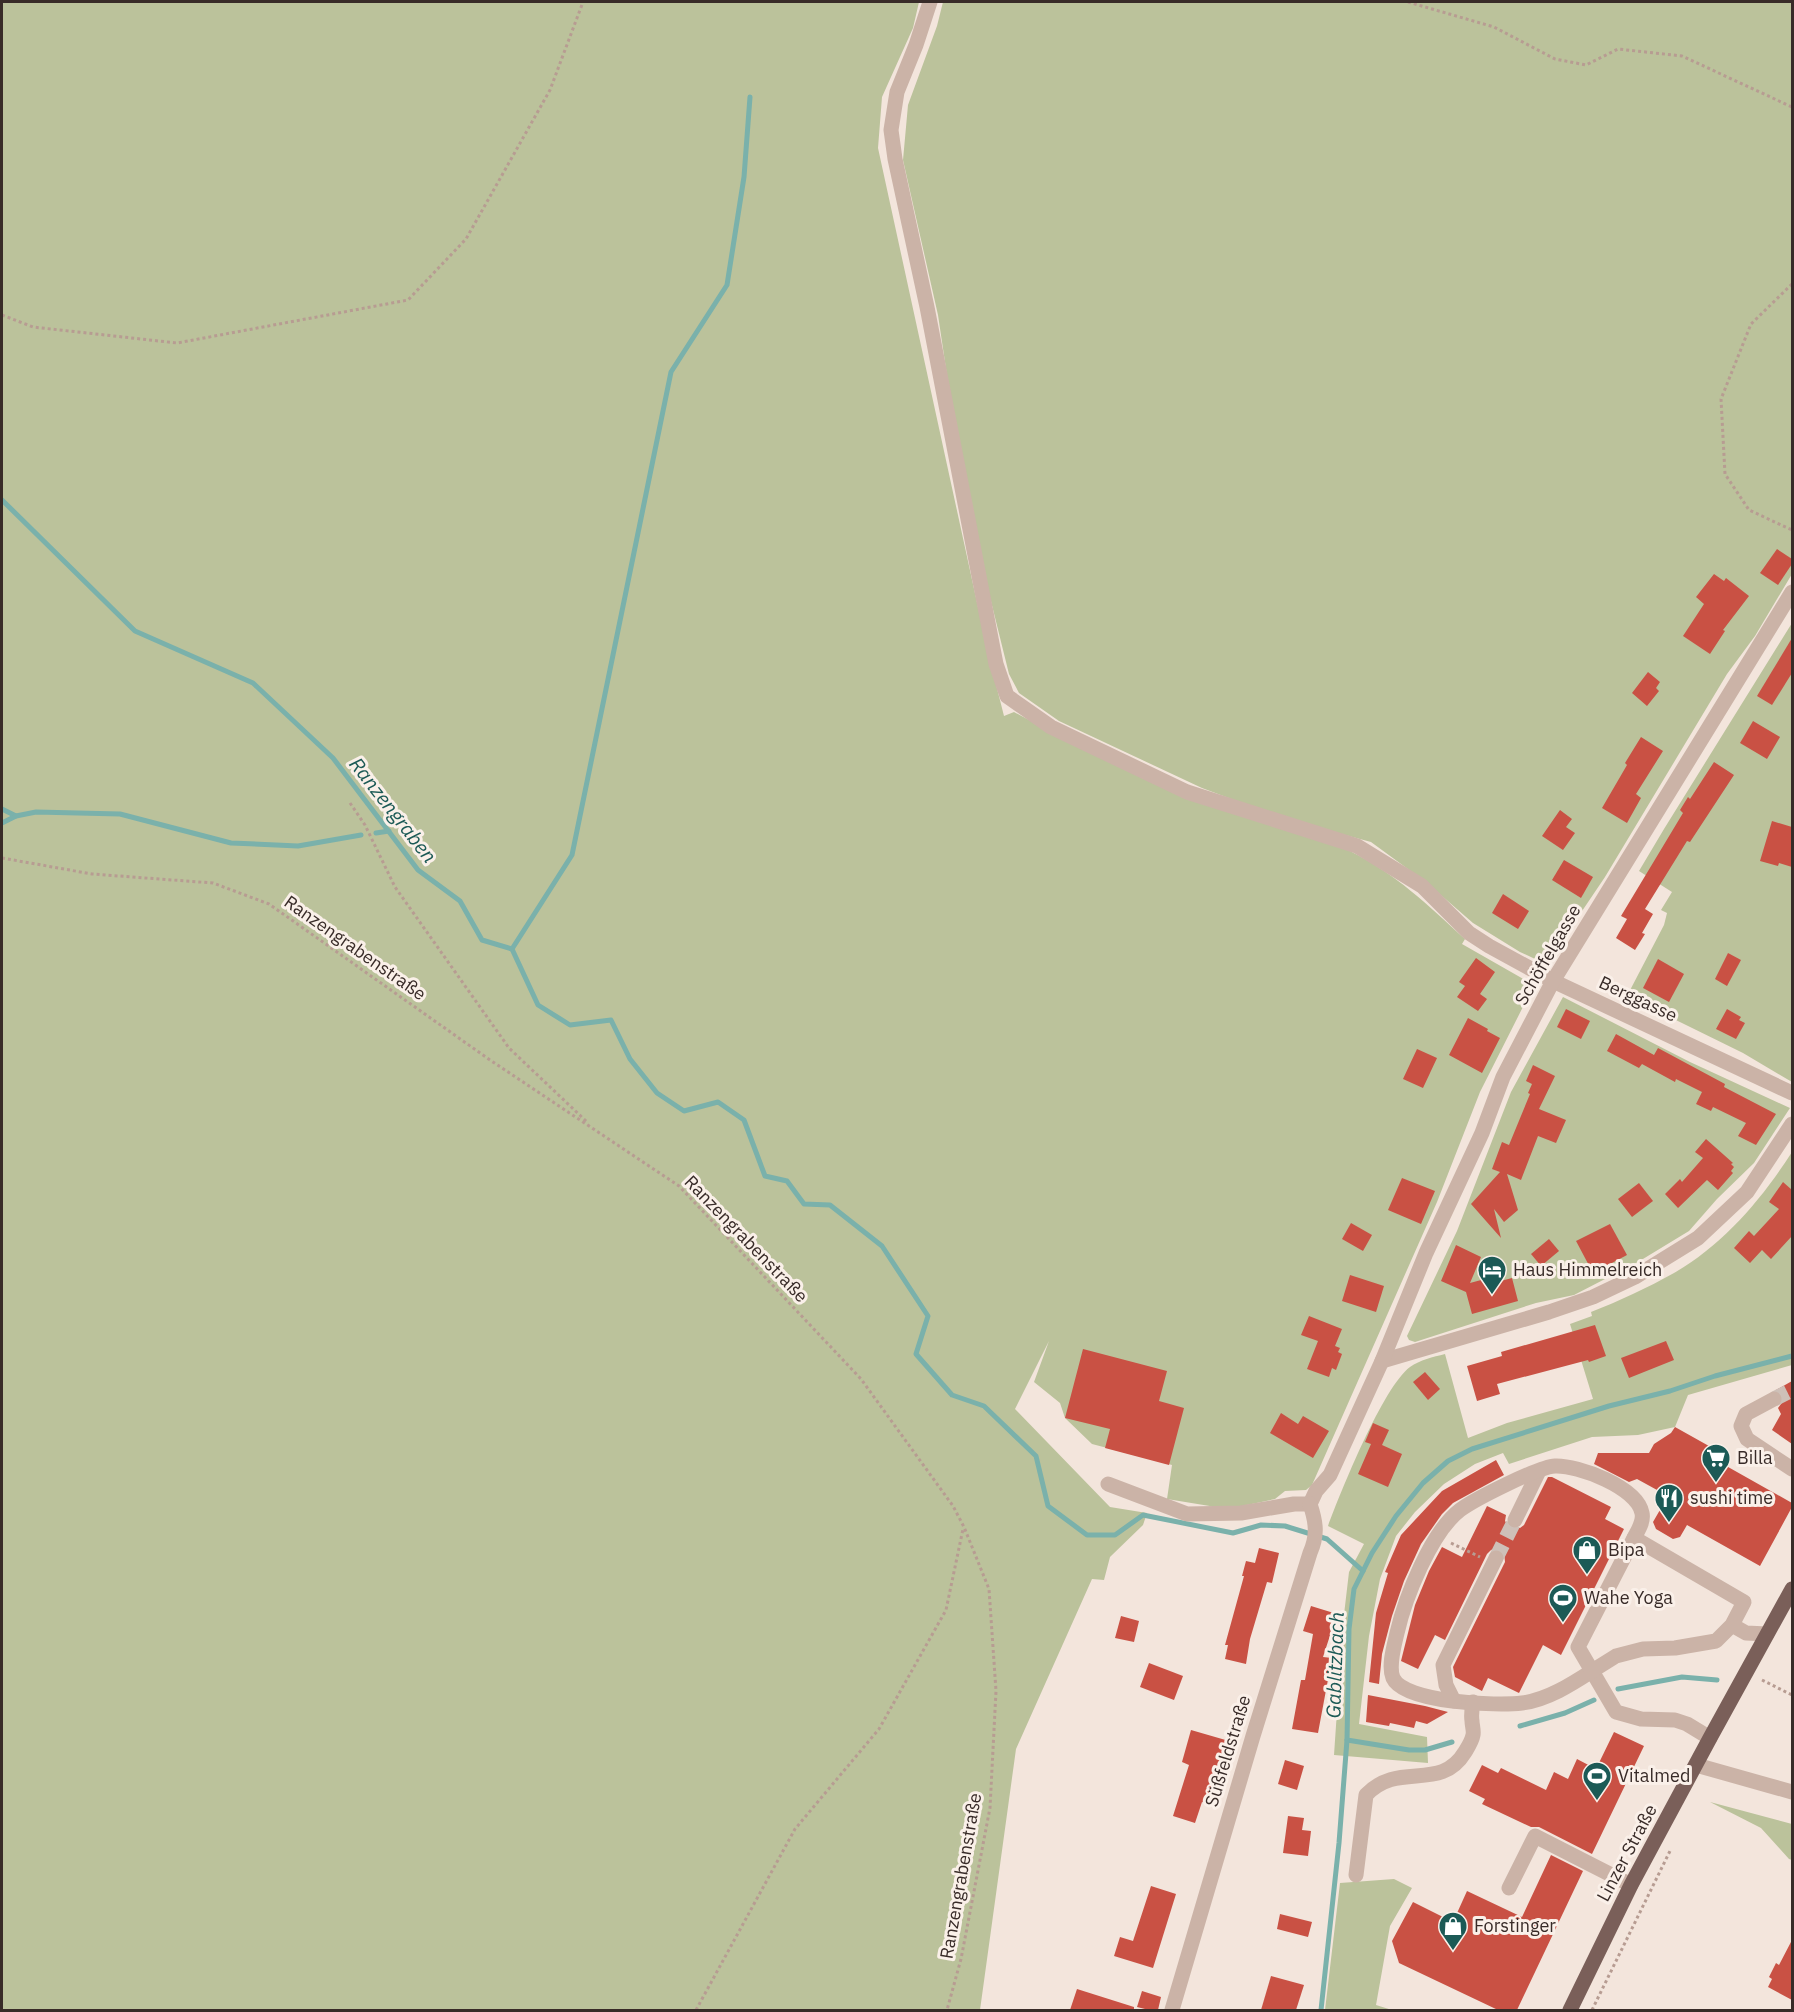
<svg xmlns="http://www.w3.org/2000/svg" width="1794" height="2012" viewBox="0 0 1794 2012" font-family="'IBM Plex Sans',sans-serif">
<rect width="100%" height="100%" fill="#f3e5dc"/>
<g fill="#bbc29b">
<path d="M2 2H919L913 28 882 97 878 148 988 653 1004 716 1014 712 1068 741 1350 851C1396 874 1428 905 1465 939L1462 944 1534 985 1480 1092 1437 1202 1312 1485 1306 1490 1285 1491 1275 1499 1228 1509 1167 1499 1172 1465 1092 1444 1065 1418 1060 1403 1034 1382 1049 1341 1015 1409 1110 1507 1147 1513 1143 1525 1110 1557 1104 1580 1092 1579 1016 1749 980 2010H2Z"/>
<polygon points="943,2 1792,2 1792,574 1755,636 1727,674 1605,877 1578,917 1550,966 1520,952 1473,923 1427,883 1371,842 1282,818 1202,788 1059,721 1019,693 1009,674 982,565 956,436 938,315 903,160 908,105 937,26"/>
<polygon points="1792,623 1792,1082 1743,1053 1627,996 1664,925 1667,913 1661,910 1672,892 1639,871 1664,829"/>
<polygon points="1563,997 1690,1062 1790,1108 1754,1163 1717,1199 1689,1231 1638,1262 1574,1295 1536,1303 1415,1342 1409,1340 1407,1336 1457,1231 1511,1092"/>
<path d="M1792 1152V1365L1688 1395 1675 1427 1638 1435 1592 1437 1509 1464 1503 1453 1475 1464 1444 1484 1415 1512 1396 1536 1380 1579 1369 1636 1359 1724 1427 1737 1428 1763 1334 1755 1343 1623 1349 1572 1364 1544 1328 1526C1341 1491 1383 1387 1410 1367 1420 1360 1433 1357 1445 1354L1468 1438 1507 1423 1593 1399 1570 1324 1592 1316 1591 1312C1619 1301 1647 1288 1674 1273 1723 1245 1762 1199 1792 1152Z"/>
<polygon points="1710,1802 1792,1824 1792,1860 1789,1859 1761,1828"/>
<polygon points="1394,1879 1412,1888 1390,1926 1376,2005 1392,2010 1325,2010 1340,1883"/>
</g>
<g fill="none" stroke-linecap="round" stroke-linejoin="round">
<g stroke="#7ab1ab" stroke-width="5">
<polyline points="2,500 135,631 253,683 333,758 418,870 460,901 482,940 512,949 538,1005 570,1025 611,1020 630,1059 657,1093 684,1111 718,1102 744,1120 765,1176 787,1181 804,1204 830,1205 882,1246 928,1316 916,1354 952,1395 984,1406 1036,1456 1048,1506 1087,1535 1115,1535 1143,1515 1233,1533 1261,1525 1285,1526 1327,1539 1363,1571"/>
<polyline points="2,809 16,816"/>
<polyline points="2,823 16,816 36,812 120,814 231,843 298,846 361,835"/>
<polyline points="376,833 389,831"/>
<polyline points="512,949 572,855 671,372 727,285 744,177 750,97"/>
<polyline points="1618,1689 1682,1677 1717,1680"/>
<polyline points="1520,1726 1565,1713 1594,1700"/>
<polyline points="1347,1740 1409,1750 1425,1750 1452,1742"/>
<polyline points="1321,2010 1339,1843 1347,1740 1349,1629 1354,1589 1372,1553 1396,1516 1423,1483 1448,1461 1472,1449 1609,1406 1670,1391 1715,1376 1792,1356"/>
</g>
</g>
<g fill="#c95144">
<polygon points="1777,549 1792,559 1792,564 1778,585 1760,573"/>
<polygon points="1714,574 1724,581 1726,578 1749,596 1723,630 1725,631 1710,654 1683,636 1704,604 1696,597"/>
<polygon points="1792,638 1792,673 1772,705 1757,696"/>
<polygon points="1648,672 1660,682 1656,688 1659,691 1647,706 1632,693"/>
<polygon points="1753,721 1780,737 1767,759 1740,743"/>
<polygon points="1641,737 1663,751 1636,794 1641,798 1627,823 1602,808 1627,765 1625,763"/>
<polygon points="1714,762 1734,775 1690,842 1687,841 1645,909 1653,914 1642,933 1645,934 1635,950 1616,938 1627,919 1621,916 1683,813 1680,810 1688,797 1690,799"/>
<polygon points="1560,810 1572,819 1566,827 1575,833 1563,850 1542,836"/>
<polygon points="1772,821 1792,827 1792,867 1779,863 1778,866 1760,861"/>
<polygon points="1564,860 1593,877 1581,898 1552,880"/>
<polygon points="1503,894 1529,911 1518,929 1492,913"/>
<polygon points="1728,953 1741,960 1727,986 1715,979"/>
<polygon points="1476,958 1495,972 1480,994 1487,999 1478,1011 1457,997 1465,986 1459,982"/>
<polygon points="1658,959 1684,974 1669,1002 1643,988"/>
<polygon points="1566,1009 1590,1021 1581,1039 1557,1027"/>
<polygon points="1727,1009 1741,1017 1739,1020 1745,1023 1736,1039 1716,1029"/>
<polygon points="1468,1018 1488,1029 1487,1031 1500,1038 1482,1073 1449,1055"/>
<polygon points="1616,1034 1654,1055 1658,1048 1725,1084 1724,1087 1776,1114 1756,1145 1738,1136 1746,1123 1713,1107 1711,1111 1696,1104 1702,1092 1676,1079 1675,1082 1642,1064 1639,1068 1607,1051"/>
<polygon points="1417,1049 1437,1058 1423,1088 1403,1079"/>
<polygon points="1533,1065 1555,1076 1539,1109 1566,1120 1556,1143 1538,1136 1521,1180 1507,1174 1518,1210 1504,1222 1494,1209 1501,1238 1471,1204 1500,1172 1492,1169 1502,1142 1509,1145 1530,1094 1528,1093 1532,1084 1526,1081"/>
<polygon points="1706,1139 1733,1163 1731,1164 1734,1167 1731,1171 1733,1173 1718,1190 1707,1180 1678,1208 1665,1194 1680,1179 1682,1182 1703,1158 1695,1152"/>
<polygon points="1402,1178 1435,1191 1421,1224 1388,1210"/>
<polygon points="1783,1182 1792,1190 1792,1236 1771,1259 1762,1250 1750,1263 1734,1248 1749,1231 1754,1236 1779,1209 1769,1202"/>
<polygon points="1639,1183 1653,1201 1632,1217 1618,1199"/>
<polygon points="1351,1223 1372,1235 1363,1251 1342,1239"/>
<polygon points="1610,1224 1627,1255 1593,1273 1576,1241"/>
<polygon points="1549,1239 1559,1251 1541,1266 1531,1254"/>
<polygon points="1456,1245 1481,1257 1470,1283 1496,1276 1497,1282 1512,1278 1518,1301 1472,1314 1466,1292 1441,1281"/>
<polygon points="1350,1275 1384,1286 1376,1312 1342,1301"/>
<polygon points="1309,1316 1342,1329 1335,1346 1340,1348 1338,1352 1342,1354 1336,1370 1332,1368 1329,1377 1307,1369 1318,1341 1301,1335"/>
<polygon points="1595,1325 1606,1356 1589,1362 1588,1360 1497,1384 1500,1394 1477,1401 1467,1366 1502,1356 1501,1352"/>
<polygon points="1666,1341 1674,1360 1629,1378 1621,1358"/>
<polygon points="1083,1349 1167,1371 1159,1401 1184,1408 1169,1465 1105,1448 1110,1429 1065,1418"/>
<polygon points="1425,1372 1440,1389 1428,1400 1413,1382"/>
<polygon points="1792,1381 1792,1444 1772,1430 1781,1414 1778,1408 1784,1400 1782,1394 1776,1390"/>
<polygon points="1281,1413 1298,1424 1303,1416 1329,1431 1313,1458 1270,1433"/>
<polygon points="1373,1423 1389,1430 1382,1445 1402,1454 1388,1487 1358,1474 1371,1444 1365,1442"/>
<polygon points="1675,1427 1725,1455 1721,1463 1792,1503 1792,1507 1760,1566 1687,1525 1680,1537 1673,1539 1656,1529 1653,1522 1668,1496 1637,1479 1629,1482 1594,1464 1598,1453 1649,1453 1654,1444 1671,1433"/>
<polygon points="1496,1460 1504,1475 1453,1503 1442,1514 1421,1544 1404,1581 1392,1616 1382,1654 1379,1684 1369,1682 1376,1613 1388,1573 1385,1572 1401,1535 1442,1491"/>
<polygon points="1548,1477 1552,1477 1611,1507 1605,1519 1624,1529 1561,1655 1543,1645 1519,1693 1488,1678 1482,1691 1455,1677 1453,1667 1505,1562 1504,1552 1496,1548 1491,1550 1487,1554 1445,1640 1435,1635 1418,1669 1401,1661 1415,1605 1429,1571 1442,1547 1462,1557 1487,1506 1506,1515 1505,1521 1510,1528 1520,1528 1524,1525"/>
<polygon points="1259,1548 1279,1553 1272,1583 1267,1582 1250,1639 1246,1664 1225,1659 1228,1645 1225,1645 1244,1576 1242,1576 1246,1561 1255,1563"/>
<polygon points="1311,1606 1337,1614 1323,1657 1332,1658 1318,1733 1292,1729 1301,1680 1305,1680 1313,1634 1303,1631"/>
<polygon points="1121,1616 1139,1621 1134,1642 1115,1638"/>
<polygon points="1149,1663 1183,1676 1174,1700 1140,1687"/>
<polygon points="1368,1695 1425,1706 1448,1712 1427,1724 1416,1721 1414,1728 1390,1723 1389,1726 1366,1722"/>
<polygon points="1191,1730 1229,1741 1209,1804 1202,1802 1195,1823 1173,1816 1189,1765 1182,1762"/>
<polygon points="1614,1732 1644,1746 1592,1854 1539,1827 1531,1827 1482,1804 1485,1799 1469,1791 1482,1765 1498,1773 1501,1768 1546,1790 1554,1772 1568,1779 1577,1759 1596,1769"/>
<polygon points="1285,1760 1304,1766 1297,1790 1278,1784"/>
<polygon points="1288,1816 1304,1818 1302,1830 1311,1831 1308,1856 1283,1853"/>
<polygon points="1551,1855 1583,1871 1517,2010 1498,2010 1399,1963 1392,1941 1413,1902 1453,1922 1467,1891 1522,1917"/>
<polygon points="1151,1886 1176,1894 1153,1968 1114,1956 1120,1937 1133,1941"/>
<polygon points="1280,1914 1312,1922 1308,1937 1277,1929"/>
<polygon points="1792,1940 1792,2000 1768,1987 1772,1979 1769,1977 1776,1963 1779,1965"/>
<polygon points="1271,1976 1304,1985 1296,2010 1261,2010"/>
<polygon points="1077,1989 1134,2007 1134,2010 1070,2010"/>
<polygon points="1142,1991 1161,1997 1158,2010 1149,2010 1137,2007"/>
</g>
<g fill="none" stroke-linecap="round" stroke-linejoin="round">
<g stroke="#cec0b8" stroke-width="15" stroke-dasharray="15 8" stroke-linecap="butt">
<polyline points="1774,1399 1792,1390"/>
<polyline points="1496,1558 1515,1520"/>
</g>
<g stroke="#b79c92" stroke-width="3" stroke-dasharray="3 3" stroke-linecap="butt">
<polyline points="1408,2 1494,27 1555,59 1586,65 1618,49 1682,56 1792,107"/>
<polyline points="1792,284 1751,324 1721,399 1725,474 1749,510 1792,530"/>
<polyline points="2,315 33,327 177,343 408,300 466,239 550,90 583,2"/>
<polyline points="350,803 365,825 395,887 509,1048 587,1122"/>
<polyline points="2,858 92,874 213,883 269,904 490,1060 679,1186 861,1379 953,1506 964,1527 989,1589 996,1691 990,1808 961,1959 947,2010"/>
<polyline points="1451,1543 1480,1557"/>
<polyline points="1762,1680 1792,1695"/>
<polyline points="696,2010 795,1829 879,1729 946,1610 963,1529"/>
<polyline points="1592,2010 1670,1851"/>
</g>
<g stroke="#cbb3a7" stroke-width="15">
<polyline points="930,2 916,45 897,92 891,130 895,159 927,307 996,664 1007,696 1051,727 1187,792 1357,846 1422,886 1469,933 1489,946 1553,981 1792,1093"/>
<polyline points="1382,1361 1549,1312 1593,1297 1635,1277 1698,1238 1747,1192 1792,1124"/>
<polyline points="1774,1399 1746,1414 1741,1426 1747,1439 1792,1469"/>
<polyline points="1108,1484 1187,1514 1241,1513 1294,1504 1310,1504"/>
<polyline points="1310,1504 1316,1491 1330,1475 1382,1361 1426,1253 1482,1133 1503,1077 1553,981 1792,592"/>
<polyline points="1515,1520 1539,1471"/>
<path d="M1634 1538C1638 1530 1644 1522 1642 1513 1637 1487 1578 1465 1555 1466 1538 1467 1475 1499 1460 1510 1431 1532 1405 1598 1397 1633 1394 1646 1388 1666 1393 1678 1404 1703 1498 1706 1522 1703 1547 1700 1572 1684 1592 1671L1616 1712 1641 1719 1675 1720 1687 1724 1710 1738"/>
<polyline points="1732,1625 1744,1602 1634,1538 1578,1647 1592,1671 1616,1656 1643,1649 1675,1648 1716,1641 1732,1625 1746,1633 1767,1634"/>
<polyline points="1454,1701 1446,1685 1443,1665 1496,1558"/>
<polyline points="1696,1765 1792,1792"/>
<path d="M1356 1875 1366 1795C1399 1760 1440 1793 1465 1752 1468 1747 1472 1741 1473 1735 1474 1731 1472 1725 1472 1721 1471 1715 1472 1708 1473 1702"/>
<polyline points="1509,1888 1535,1836 1631,1885"/>
<path d="M1172 2010 1253 1736 1310 1553C1318 1535 1316 1522 1310 1504"/>
</g>
<polyline stroke="#7a5f59" stroke-width="15" points="1570,2010 1631,1885 1710,1738 1792,1589"/>
</g>
<defs>
<g id="hotel-pin" transform="scale(1.5)"><path d="M0 17L-7.5 6A9.5 9.5 0 1 1 7.5 6Z" fill="#1c5a56" stroke="#faf0e9"/><path d="M-6-4.5h1.5V1H6V5H4.5V3h-9V5H-6ZM-4 0a1.8 1.8 0 1 1 3.6 0ZM.5 0V-2.5h3Q6-2.5 6 0Z" fill="#fff"/></g>
<g id="supermarket-pin" transform="scale(1.5)"><path d="M0 17L-7.5 6A9.5 9.5 0 1 1 7.5 6Z" fill="#1c5a56" stroke="#faf0e9"/><path d="M-6-5.5h2.5l.6 2H6L4.5 2H-2.5L-4.4-4H-6ZM-1.5 3.2a1.3 1.3 0 1 0 .1 0ZM3 3.2a1.3 1.3 0 1 0 .1 0Z" fill="#fff"/></g>
<g id="restaurant-pin" transform="scale(1.5)"><path d="M0 17L-7.5 6A9.5 9.5 0 1 1 7.5 6Z" fill="#1c5a56" stroke="#faf0e9"/><path d="M-5-6h1v4h1v-4h1v4h1v-4h1v5L-1.5 .5V6h-2V.5L-5-1ZM5-6V6H3V1.5H1.5Q1.5-4 5-6Z" fill="#fff"/></g>
<g id="shop-pin" transform="scale(1.5)"><path d="M0 17L-7.5 6A9.5 9.5 0 1 1 7.5 6Z" fill="#1c5a56" stroke="#faf0e9"/><path d="M-5-2.5h2.3a2.7 3.5 0 0 1 5.4 0H5L5.5 6h-11ZM-1.5-2.5h3a1.5 2.3 0 0 0-3 0Z" fill="#fff"/></g>
<g id="stadium-pin" transform="scale(1.5)"><path d="M0 17L-7.5 6A9.5 9.5 0 1 1 7.5 6Z" fill="#1c5a56" stroke="#faf0e9"/><path d="M0-5a6.5 5 0 1 0 0 10a6.5 5 0 1 0 0-10ZM-3.5-1.8h7v3.6h-7Z" fill="#fff"/></g>
</defs>
<g fill-rule="evenodd">
<use href="#hotel-pin" x="1492" y="1270"/>
<use href="#supermarket-pin" x="1716" y="1458"/>
<use href="#restaurant-pin" x="1669" y="1498"/>
<use href="#shop-pin" x="1587" y="1550"/>
<use href="#stadium-pin" x="1563" y="1598"/>
<use href="#stadium-pin" x="1597" y="1776"/>
<use href="#shop-pin" x="1453" y="1926"/>
</g>
<g text-anchor="middle" stroke-width="6" stroke-linejoin="round" paint-order="stroke">
<g font-size="18" fill="#382b28" stroke="#faf0e9">
<text transform="translate(355 948) rotate(35)" y="6">Ranzengrabenstraße</text>
<text transform="translate(1548 955) rotate(-60)" y="6">Schöffelgasse</text>
<text transform="translate(1638 999) rotate(25)" y="6">Berggasse</text>
<text transform="translate(746 1239) rotate(46)" y="6">Ranzengrabenstraße</text>
<text transform="translate(1228 1751) rotate(-73)" y="6">Süßfeldstraße</text>
<text transform="translate(1627 1853) rotate(-62)" y="6">Linzer Straße</text>
<text transform="translate(961 1876) rotate(-80)" y="6">Ranzengrabenstraße</text>
</g>
<g font-size="18" fill="#382b28" stroke="#faf0e9" text-anchor="start">
<text x="1513" y="1276">Haus Himmelreich</text>
<text x="1737" y="1464">Billa</text>
<text x="1690" y="1504">sushi time</text>
<text x="1608" y="1556">Bipa</text>
<text x="1584" y="1604">Wahe Yoga</text>
<text x="1618" y="1782">Vitalmed</text>
<text x="1474" y="1932">Forstinger</text>
</g>
<g font-size="20" font-style="italic" fill="#1c5a56" stroke="#faf0e9">
<text transform="translate(393 810) rotate(52)" y="7">Ranzengraben</text>
<text transform="translate(1335 1665) rotate(-88)" y="7">Gablitzbach</text>
</g>
</g>
<rect width="1794" height="2012" fill="none" stroke="#382b28" stroke-width="6"/>
</svg>
